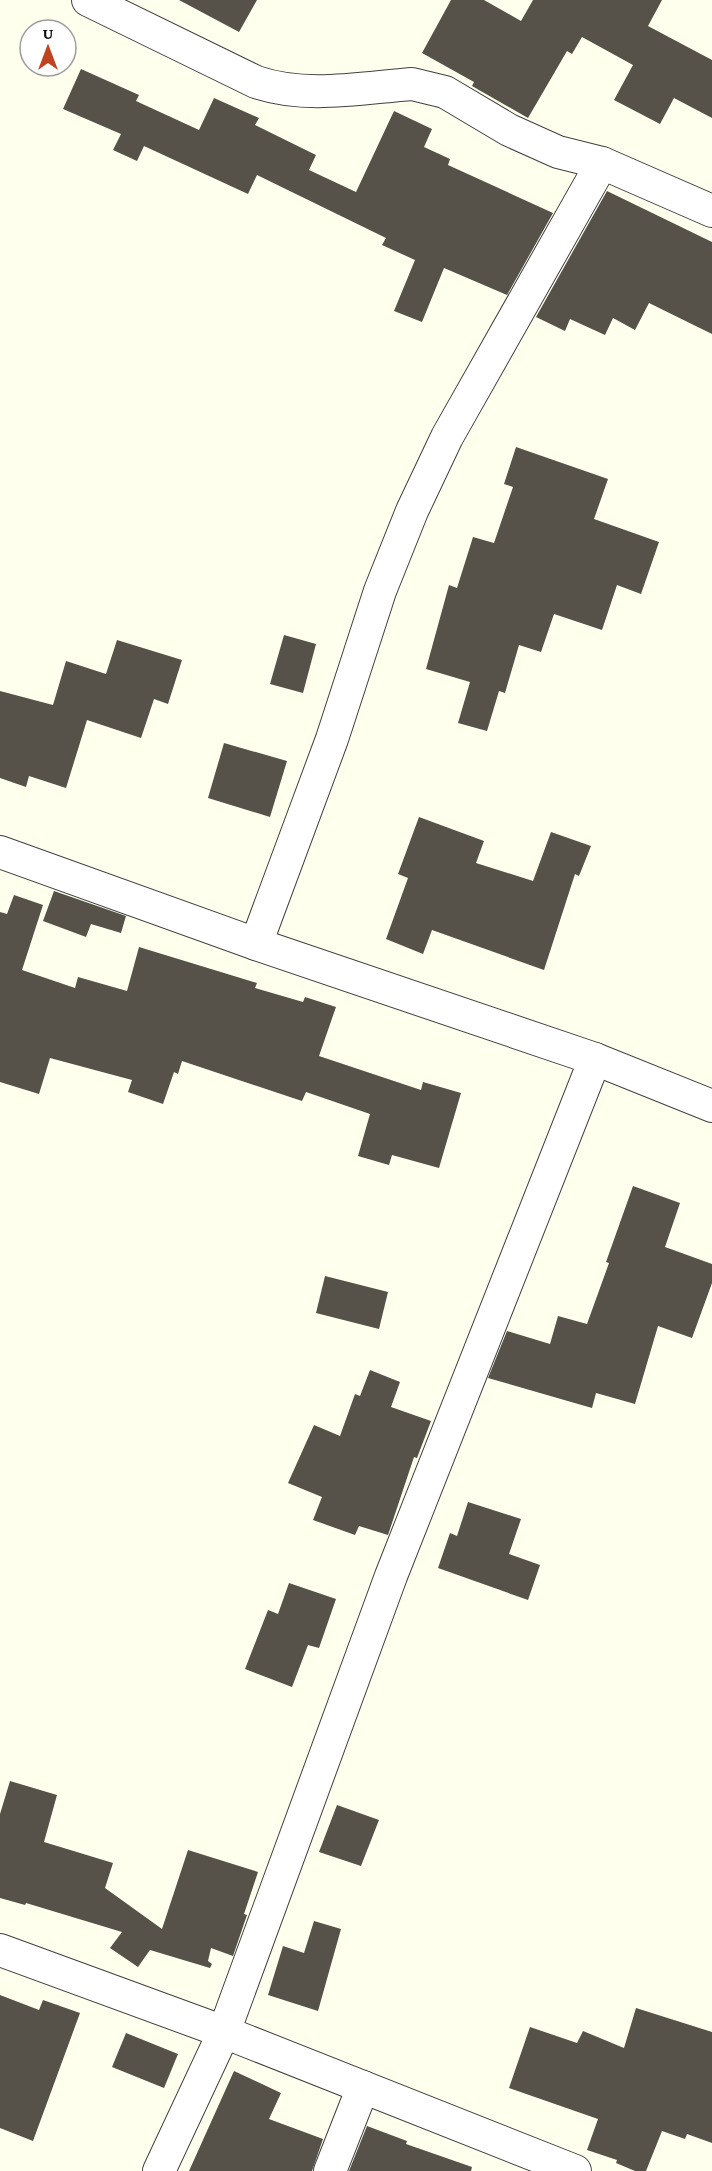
<svg xmlns="http://www.w3.org/2000/svg" width="712" height="2171" viewBox="0 0 712 2171" font-family="'Crimson Pro',serif">
<rect width="100%" height="100%" fill="#feffec"/>
<g fill="#565149">
<polygon points="179,0 257,0 239,32"/>
<polygon points="451,0 484,0 521,21 533,0 662,0 648,26 712,60 712,118 674,98 660,124 614,100 633,65 582,37 572,54 567,51 528,118 472,86 474,82 422,53"/>
<polygon points="81,69 139,95 136,101 199,130 214,98 259,118 255,125 316,155 309,170 356,192 394,111 432,129 424,147 450,159 448,165 553,213 507,295 444,268 422,322 394,311 415,260 382,245 386,238 257,175 248,194 144,146 137,161 113,150 121,134 63,109"/>
<polygon points="607,191 712,242 712,334 649,303 635,330 613,318 605,335 570,319 565,331 536,317"/>
<polygon points="516,447 608,479 594,519 659,542 641,594 617,585 602,630 554,614 541,652 519,645 505,693 499,691 487,731 458,723 470,682 426,669 449,585 457,588 473,537 494,543 513,487 504,484"/>
<polygon points="284,635 316,644 303,693 270,684"/>
<polygon points="117,640 182,660 168,704 154,699 141,738 87,720 66,788 29,776 26,787 0,778 0,691 53,705 66,661 106,674"/>
<polygon points="224,743 287,761 270,817 208,798"/>
<polygon points="419,817 484,841 476,863 533,881 551,832 591,846 579,876 575,874 544,970 432,930 423,954 386,939 408,878 398,874"/>
<polygon points="54,891 126,916 121,933 91,924 86,937 43,921"/>
<polygon points="14,895 43,905 22,970 75,988 78,977 127,991 139,947 257,983 255,988 303,1002 305,997 336,1007 319,1056 421,1090 423,1082 461,1093 439,1168 392,1155 389,1165 358,1156 370,1114 306,1092 302,1101 182,1061 178,1074 174,1072 163,1104 128,1092 132,1080 50,1058 39,1094 0,1082 0,912 7,914"/>
<polygon points="633,1186 680,1203 665,1247 712,1264 712,1283 692,1338 658,1326 635,1404 596,1393 592,1408 488,1378 507,1331 550,1344 558,1316 587,1324 609,1263 606,1262"/>
<polygon points="325,1276 388,1292 379,1329 316,1313"/>
<polygon points="370,1370 400,1382 391,1407 431,1421 417,1458 414,1457 388,1535 359,1526 355,1535 313,1520 322,1497 288,1483 314,1425 340,1436 355,1394 360,1396"/>
<polygon points="468,1502 521,1519 509,1554 540,1565 528,1600 438,1568 450,1533 457,1536"/>
<polygon points="289,1583 336,1599 319,1648 308,1645 292,1687 245,1669 268,1610 278,1614"/>
<polygon points="10,1781 57,1795 44,1842 113,1863 105,1888 162,1929 188,1850 258,1872 244,1914 247,1915 233,1956 211,1948 208,1961 212,1964 210,1968 150,1950 138,1967 110,1948 122,1932 26,1903 25,1905 0,1898 0,1814"/>
<polygon points="337,1805 379,1820 361,1866 319,1852"/>
<polygon points="314,1921 341,1929 318,2011 268,1995 283,1946 304,1953"/>
<polygon points="0,1995 39,2010 43,2000 80,2013 33,2141 0,2128"/>
<polygon points="636,2008 712,2032 712,2143 687,2134 685,2139 662,2131 646,2171 635,2171 616,2163 617,2160 587,2150 598,2119 509,2088 530,2027 577,2043 583,2031 624,2048"/>
<polygon points="126,2033 178,2054 164,2088 112,2067"/>
<polygon points="234,2071 281,2093 269,2119 323,2139 312,2171 189,2171"/>
<polygon points="367,2126 407,2141 406,2144 472,2167 471,2171 349,2171"/>
</g>
<g fill="none" stroke-linecap="round" stroke-linejoin="round">
<g stroke="#404040" stroke-width="34">
<g id="street">
<path d="M88 0 256 82C306 99 360 88 412 84L445 92 509 130 558 152 602 163 712 211"/>
<polyline points="0,852 256,944 595,1059 712,1106"/>
<polyline points="256,944 332,739 380,591 412,511 447,437 602,163"/>
<polyline points="0,1950 224,2032 575,2171"/>
<polyline points="159,2171 224,2032 391,1576 595,1059"/>
<polyline points="330,2171 363,2087"/>
</g>
</g>
<use href="#street" stroke="#fff" stroke-width="32"/>
</g>
<g transform="translate(48 48)"><circle r="28" fill="#ffffff" stroke="#9e9e9e" stroke-width="1.5"/>
<path d="M0-4.5L10 22L0 15L-10 22Z" fill="#c04321"/>
<text y="-9" font-size="16" font-weight="bold" text-anchor="middle" fill="#0d0d0d">U</text>
</g>
</svg>
